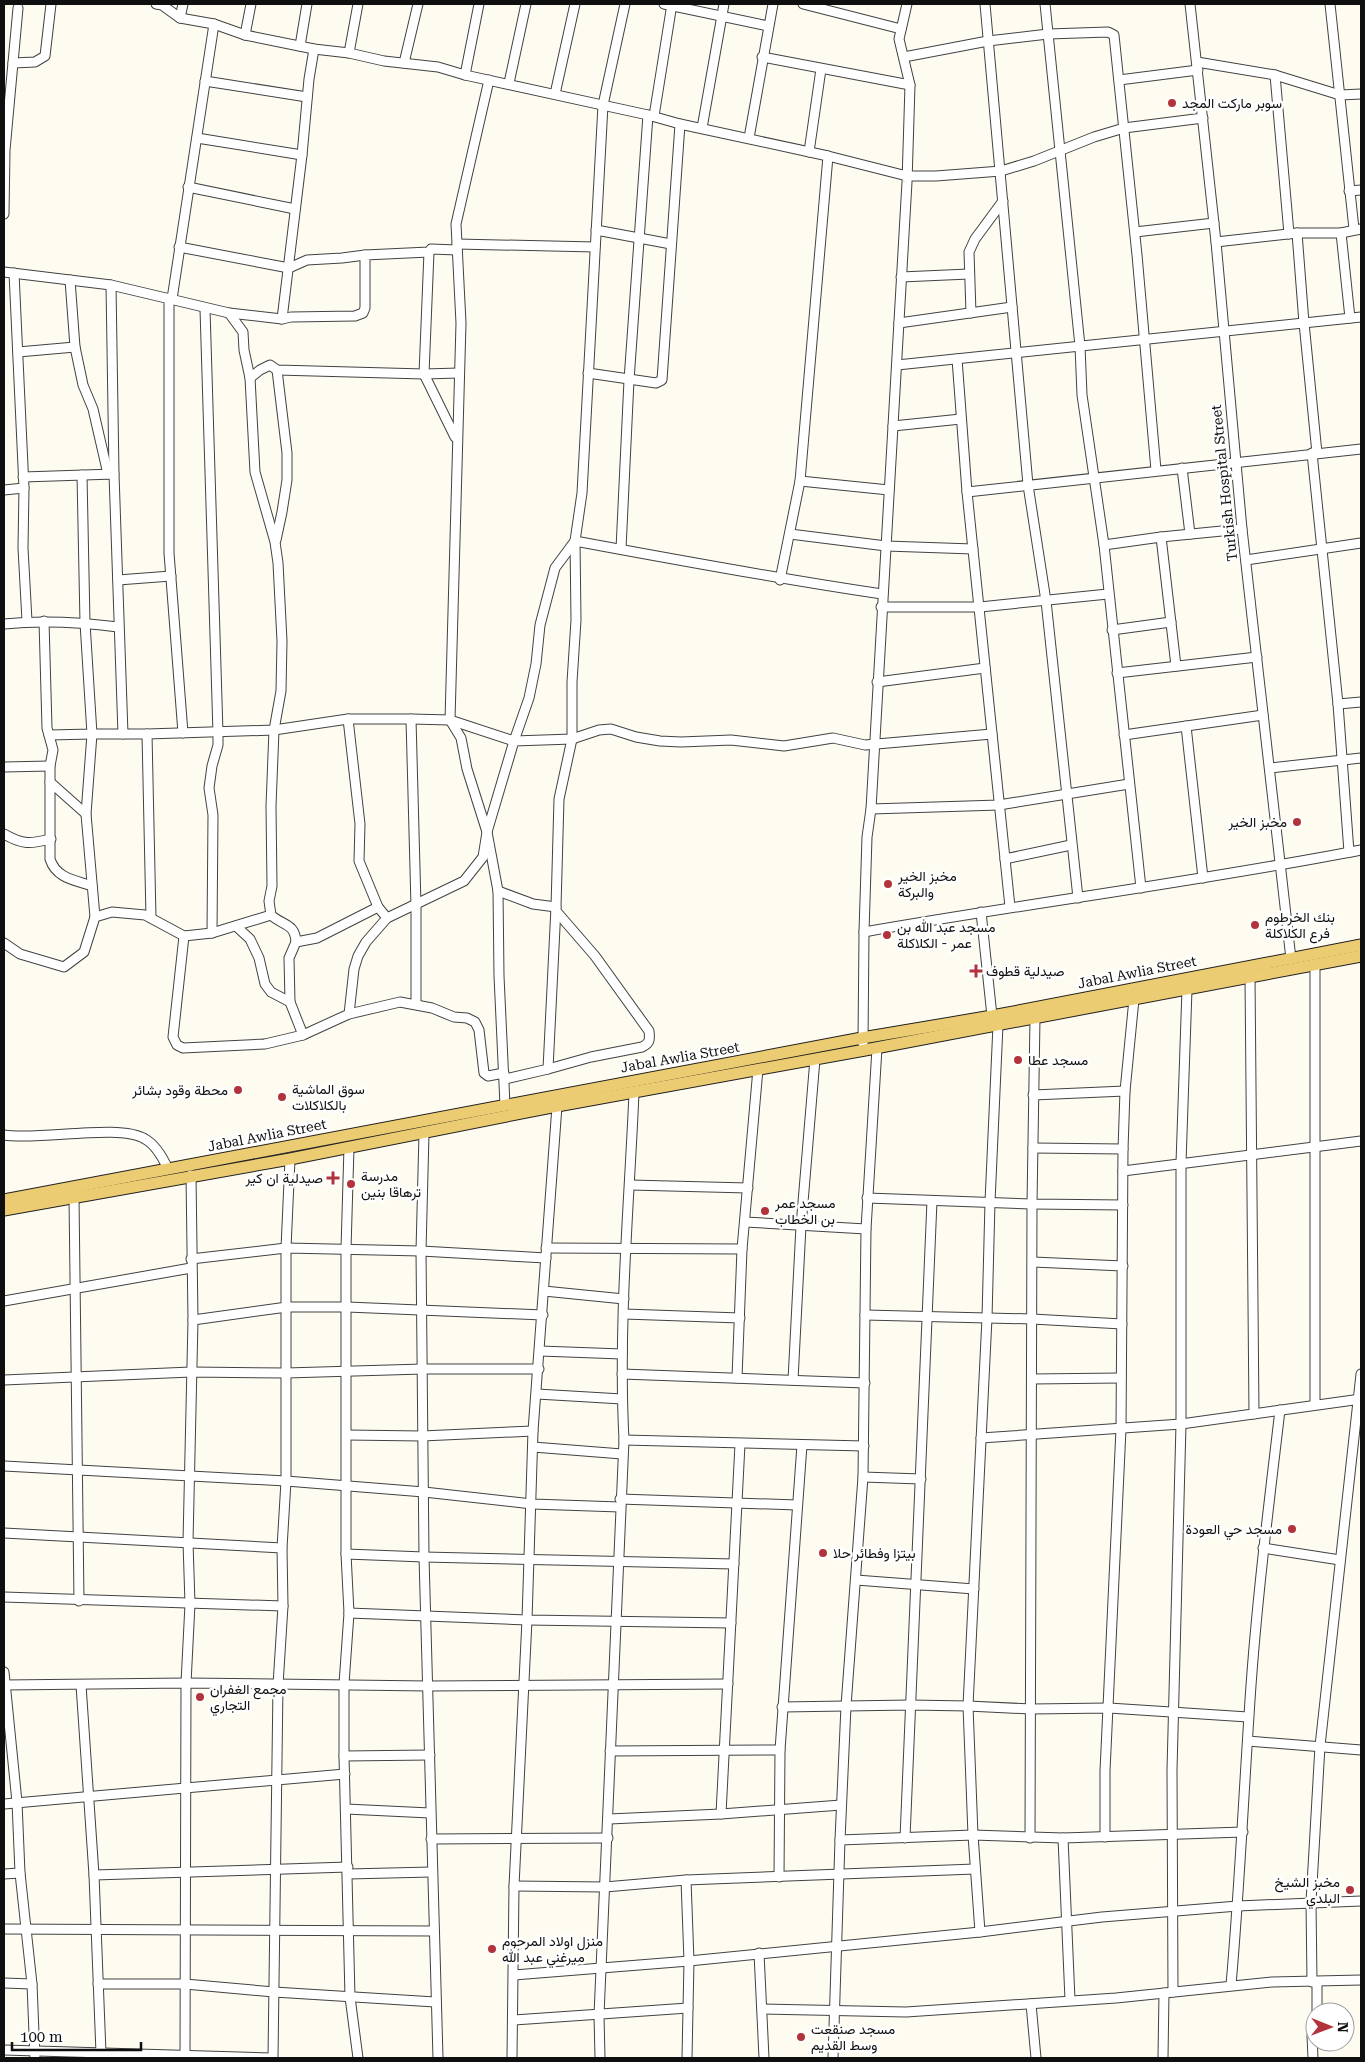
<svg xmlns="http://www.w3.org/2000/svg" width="1365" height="2062" viewBox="0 0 1365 2062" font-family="'Roboto Serif',Vazirmatn,serif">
<rect width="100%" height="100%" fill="#fefbf1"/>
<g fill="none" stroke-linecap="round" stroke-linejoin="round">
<g stroke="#424242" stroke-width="11">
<g id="minor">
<polyline points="156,4 162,5 180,18 214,24 245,35 314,49 349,53 384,61 438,67 465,75 648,115 680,124 828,156 907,176 936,176 1001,171 1034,161 1094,137 1124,128 1203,118"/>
<polyline points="664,4 768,26"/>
<polyline points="803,4 901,29"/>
<polyline points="985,4 1028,485 1046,601 1078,898"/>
<polyline points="1045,4 1080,346 1082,395 1104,545 1141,888"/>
<polyline points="1190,4 1216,242 1242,529 1291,959"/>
<polyline points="1330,4 1354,229"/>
<polyline points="180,18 183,4"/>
<polyline points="245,35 251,4"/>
<polyline points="300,46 307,4"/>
<polyline points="349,53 358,4"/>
<polyline points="762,57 910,85"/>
<polyline points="904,57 988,41 1048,34 1108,32 1114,35 1137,255 1156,470"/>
<polyline points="1197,62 1275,75 1340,95 1361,94"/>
<polyline points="13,63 35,62 45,56 51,4"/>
<polyline points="404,63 418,4"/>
<polyline points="465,75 479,4"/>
<polyline points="1275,75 1289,234"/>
<polyline points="489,80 456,224 461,323 450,720 461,738 467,769 487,832 498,891 499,976 505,1105"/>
<polyline points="1119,80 1198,70"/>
<polyline points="205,81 307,97"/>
<polyline points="509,83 526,4"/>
<polyline points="555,94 575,4"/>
<polyline points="654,116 672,4"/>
<polyline points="702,128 724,4"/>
<polyline points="197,138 302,155"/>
<polyline points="749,138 773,4"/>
<polyline points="809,152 821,69"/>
<polyline points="188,187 295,209"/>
<polyline points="1349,191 1361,190"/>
<polyline points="4,214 5,150 18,8"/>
<polyline points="596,230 671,244"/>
<polyline points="1135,232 1214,223"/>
<polyline points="1297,233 1304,323 1317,453"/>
<polyline points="1341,233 1350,318"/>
<polyline points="1216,242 1297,233 1341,233 1361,229"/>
<polyline points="457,244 595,247"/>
<polyline points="179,247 289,268 307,260 342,258 365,255"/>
<polyline points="429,252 424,374 455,437"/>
<polyline points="4,272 111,285 229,313 282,319 291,317 355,316 363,313 365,308 365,255 429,252 431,249 457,250"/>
<polyline points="14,273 24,488 23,548 27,621"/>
<polyline points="901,277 969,274"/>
<polyline points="70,280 75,347 83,385 93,409 108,474"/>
<polyline points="111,285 114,474 123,734"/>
<polyline points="169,298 169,553 183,733"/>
<polyline points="172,299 214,24"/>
<polyline points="205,309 218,733 218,745 212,766 209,788 213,815 212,933"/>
<path d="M229 313 243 332 244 350 250 378 255 472 275 542 278 563 282 641 281 691 274 730 271 806 272 886 269 901 271 915C283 926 295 923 296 942"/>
<polyline points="971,313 969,252 975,239 1003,201"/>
<polyline points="282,319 302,155 309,79 314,49"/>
<polyline points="899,323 1012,307"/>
<polyline points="18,352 75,347"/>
<polyline points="957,359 967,492 1010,907"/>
<polyline points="897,365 1361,317"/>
<polyline points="588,373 656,383 662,380 680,124"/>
<polyline points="250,378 260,370 270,365 277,370 424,374 459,373"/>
<polyline points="893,426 961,419"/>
<polyline points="1312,453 1338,704 1349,852"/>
<polyline points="1182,468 1190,534"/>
<polyline points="23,477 114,474"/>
<polyline points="800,481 889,490"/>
<polyline points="4,490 24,488"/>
<polyline points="967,492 1361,449"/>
<polyline points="790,534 886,546 973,549"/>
<polyline points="1161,537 1242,529"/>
<polyline points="276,540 282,512 287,480 287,453 277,370"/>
<polyline points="1104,545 1161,537 1176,666"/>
<polyline points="621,549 629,380 648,115"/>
<polyline points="1246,560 1361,543"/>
<polyline points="118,580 171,576"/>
<polyline points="780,580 800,481 828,156"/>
<polyline points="881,607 980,607 1108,594"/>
<path d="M44 621 47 728 53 750 50 766V859C56 878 74 880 92 886"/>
<path d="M4 624C42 620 80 622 118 627"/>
<polyline points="1112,630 1171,622"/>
<polyline points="1117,673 1257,657"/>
<polyline points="877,682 985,668"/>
<polyline points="1338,704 1361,702"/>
<polyline points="348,719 360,824 359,861 378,907 387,918"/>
<polyline points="411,719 416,906 416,1004"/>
<polyline points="1186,726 1203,878"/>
<polyline points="147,734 151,918"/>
<polyline points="49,735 92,734 85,623 82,475"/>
<polyline points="1124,735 1263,715"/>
<polyline points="4,767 50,766"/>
<polyline points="1270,768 1361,758"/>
<polyline points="50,782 86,814"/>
<polyline points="871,809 999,805 1129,784"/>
<path d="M4 834C23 845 30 844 51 839"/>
<polyline points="1005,859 1071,845"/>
<polyline points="498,891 533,904 556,907"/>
<polyline points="981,912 992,1016"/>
<path d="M95 917 86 814 92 734H147L274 730 348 719H411L450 720 514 741 529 698 536 664 540 625 555 568 575 541C677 560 779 579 882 594"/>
<polyline points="237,927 250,939 259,958 265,984 271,992 290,1002"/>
<path d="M864 932C1029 903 1196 882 1361 850"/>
<polyline points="184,936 173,1037 177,1045 183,1048 265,1044 303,1035 349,1014 354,969 358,956 366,942 387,918 464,881 483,857 487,832 514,741 572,739 599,730 611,729 636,737 660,741 681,742 731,740 784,746 833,738 865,745 992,734"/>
<polyline points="4,943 20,954 64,967 84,952 95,917 112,912 145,915 184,936 212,933 271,915"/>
<polyline points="1315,964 1315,1404"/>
<polyline points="1250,977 1254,1414"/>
<polyline points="349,1014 400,1002 432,1008 454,1017 467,1018 475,1022 479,1030 484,1073 488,1076 504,1073"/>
<polyline points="303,1035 290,1002 289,958 296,942 317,938 378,907"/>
<polyline points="863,1043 864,932 867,837 871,809 907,182 910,85 899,39 907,4"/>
<path d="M548 1069 591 1057 642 1047C650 1043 650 1040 649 1031L595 956 556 911"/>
<polyline points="505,1079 548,1069 556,907 559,799 572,739 572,682 576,620 575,541 582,493 603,105 625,4"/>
<polyline points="1033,1095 1125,1091"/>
<polyline points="424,1133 421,1251 424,1557 438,2058"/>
<path d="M4 1135C39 1141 120 1123 145 1139 156 1145 163 1158 168 1169"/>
<polyline points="349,1147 346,1249 346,1554 349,1613 344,1684 344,1756 350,1997 358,2058"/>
<polyline points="1033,1148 1123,1149"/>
<polyline points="1123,1171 1361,1141"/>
<polyline points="630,1185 748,1188"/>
<polyline points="74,1197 79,1601"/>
<polyline points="867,1198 1032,1204 1123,1205"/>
<polyline points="745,1222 866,1229"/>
<polyline points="546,1248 742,1249"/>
<polyline points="191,1259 286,1248 421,1251 546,1258"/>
<polyline points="1033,1262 1123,1266"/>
<polyline points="544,1291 624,1299"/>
<polyline points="4,1301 191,1268"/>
<polyline points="624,1314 740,1318"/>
<polyline points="865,1315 1032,1319 1122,1324"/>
<polyline points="193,1320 287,1307 347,1307 543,1315"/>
<polyline points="540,1351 622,1354"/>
<polyline points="622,1374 865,1383"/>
<polyline points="737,1378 742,1249 758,1069"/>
<polyline points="1032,1379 1121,1378"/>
<polyline points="4,1380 191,1372 286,1373 423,1369 539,1369"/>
<polyline points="793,1380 801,1226 815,1059"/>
<polyline points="537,1394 622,1399"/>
<polyline points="347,1435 422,1436 533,1431"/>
<polyline points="981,1438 1181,1424 1361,1399"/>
<polyline points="624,1440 864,1446"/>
<polyline points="533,1447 622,1454"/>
<polyline points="4,1466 286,1481 424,1492 532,1504 620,1507"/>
<polyline points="863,1477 921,1479"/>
<polyline points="620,1499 797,1505"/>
<polyline points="4,1533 282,1548"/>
<polyline points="1263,1548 1340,1560"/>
<polyline points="346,1554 424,1557 734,1564"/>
<polyline points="856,1580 974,1589"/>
<polyline points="4,1597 283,1606"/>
<polyline points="349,1613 527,1620 731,1623"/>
<polyline points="4,1672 17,1802 20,1873 32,1984 35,2058"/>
<polyline points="4,1685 186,1683 428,1686 728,1684"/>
<polyline points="81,1685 94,1875 101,2053"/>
<polyline points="782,1707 910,1705 968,1706 1031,1709 1109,1708 1248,1717"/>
<polyline points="1248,1741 1361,1750"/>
<polyline points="610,1751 780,1750"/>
<polyline points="344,1756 430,1755"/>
<polyline points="4,1804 345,1774"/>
<polyline points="346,1809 430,1813"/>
<polyline points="721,1814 740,1444"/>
<polyline points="609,1819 721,1814 841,1805"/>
<polyline points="1105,1837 1105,1771 1121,1429 1123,1149 1125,1091 1134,999"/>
<polyline points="905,1838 932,1201"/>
<polyline points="1030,1838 1032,1204 1035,1018"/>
<polyline points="1063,1838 1070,2000"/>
<polyline points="431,1839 608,1838"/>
<polyline points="840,1840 973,1835 1063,1838 1243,1832"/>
<polyline points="4,1874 20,1873"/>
<polyline points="348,1874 431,1872"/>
<polyline points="94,1875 348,1867"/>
<polyline points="779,1877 780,1750 802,1445"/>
<polyline points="686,1880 689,1961 687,2058"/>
<polyline points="514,1886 605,1887 686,1880 975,1869"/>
<polyline points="4,1929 434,1931"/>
<polyline points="980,1932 973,1835 968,1706 987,1318 990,1202 998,1025"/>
<polyline points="759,1953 764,2058"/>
<polyline points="514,1975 689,1961 980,1932 1102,1917 1238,1906 1361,1901"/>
<polyline points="1312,1982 1311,1902 1320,1746 1361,1374"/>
<polyline points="4,1983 32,1984"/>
<polyline points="98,1984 185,1984 274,1992 435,2002"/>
<path d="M1231 1985C1239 1895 1243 1806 1249 1716 1255 1614 1268 1512 1280 1410"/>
<polyline points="1173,1992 1172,1770 1181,1424 1181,1163 1187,989"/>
<polyline points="1031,2004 1036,2058"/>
<polyline points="762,2009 906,2012 1116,1998 1272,1982 1361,1980"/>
<polyline points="1317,2012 1317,1982"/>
<polyline points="514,2020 688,2008"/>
<polyline points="4,2050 271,2058"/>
<polyline points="185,2058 186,1683 190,1604 188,1542 193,1320 191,1175"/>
<polyline points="273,2058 278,1685 283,1606 282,1548 286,1481 286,1248 290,1159"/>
<polyline points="512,2058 514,1886 527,1620 533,1431 557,1106"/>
<path d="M600 2058 599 2015 624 1440C618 1324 629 1208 634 1093"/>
<polyline points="833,2058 840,1840 846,1706 863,1477 866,1229 877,1048"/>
<polyline points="1163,2058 1164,1993"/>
<polyline points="1313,2058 1312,2036 1315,2021"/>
</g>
</g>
<g stroke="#202020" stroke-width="13">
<g id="major">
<polyline points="4,1200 862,1038 992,1016 1361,945"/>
<polyline points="4,1210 290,1159 557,1106 865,1050 1361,956"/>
</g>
</g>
<use href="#minor" stroke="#fff" stroke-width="9"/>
<use href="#major" stroke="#eccc73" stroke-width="11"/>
</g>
<g fill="#b2333b" stroke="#fff" stroke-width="2">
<circle cx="1172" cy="103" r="5"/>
<circle cx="1297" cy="822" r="5"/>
<circle cx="888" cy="884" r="5"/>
<circle cx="1255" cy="925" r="5"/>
<circle cx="887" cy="935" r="5"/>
<path d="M973.5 963.5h5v5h5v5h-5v5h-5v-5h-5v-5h5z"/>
<circle cx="1018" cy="1060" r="5"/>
<circle cx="238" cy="1090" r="5"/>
<circle cx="282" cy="1097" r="5"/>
<path d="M330.5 1170.5h5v5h5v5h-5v5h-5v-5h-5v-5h5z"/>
<circle cx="351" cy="1184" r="5"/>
<circle cx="765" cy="1211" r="5"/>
<circle cx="1292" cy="1529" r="5"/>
<circle cx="823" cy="1553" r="5"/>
<circle cx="200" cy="1697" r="5"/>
<circle cx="1350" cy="1890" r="5"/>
<circle cx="492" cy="1949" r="5"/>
<circle cx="801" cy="2037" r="5"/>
</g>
<g text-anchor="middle" stroke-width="5" stroke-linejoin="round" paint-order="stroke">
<g font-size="14" fill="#0f0f0f" stroke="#fff" text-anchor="start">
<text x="1182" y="108">سوبر ماركت المجد</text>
<text x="1287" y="827" text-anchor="end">مخبز الخير</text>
<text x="898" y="881">مخبز الخير<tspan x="898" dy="16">والبركة</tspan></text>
<text x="1265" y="922">بنك الخرطوم<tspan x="1265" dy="16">فرع الكلاكلة</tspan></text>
<text x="897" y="932">مسجد عبد الله بن<tspan x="897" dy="16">عمر - الكلاكلة</tspan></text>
<text x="986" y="976">صيدلية قطوف</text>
<text x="1028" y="1065">مسجد عطا</text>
<text x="292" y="1094">سوق الماشية<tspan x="292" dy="16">بالكلاكلات</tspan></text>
<text x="228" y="1095" text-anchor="end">محطة وقود بشائر</text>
<text x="361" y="1181">مدرسة<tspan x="361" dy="16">ترهاقا بنين</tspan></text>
<text x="323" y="1183" text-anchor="end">صيدلية ان كير</text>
<text x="775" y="1208">مسجد عمر<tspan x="775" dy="16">بن الخطاب</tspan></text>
<text x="1282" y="1534" text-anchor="end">مسجد حي العودة</text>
<text x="833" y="1558">بيتزا وفطائر حلا</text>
<text x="210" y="1694">مجمع الغفران<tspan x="210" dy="16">التجاري</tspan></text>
<text x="1340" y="1887" text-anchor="end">مخبز الشيخ<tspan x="1340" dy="16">البلدي</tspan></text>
<text x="502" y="1946">منزل اولاد المرحوم<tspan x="502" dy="16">ميرغني عبد الله</tspan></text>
<text x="811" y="2034">مسجد صنقعت<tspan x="811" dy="16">وسط القديم</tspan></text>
</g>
<g font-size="14" fill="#0f0f0f" stroke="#fff">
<text transform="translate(1224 483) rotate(-96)" y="5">Turkish Hospital Street</text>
<text transform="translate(1137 972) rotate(-11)" y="5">Jabal Awlia Street</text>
<text transform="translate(680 1057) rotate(-10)" y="5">Jabal Awlia Street</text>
<text transform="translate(267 1135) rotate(-11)" y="5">Jabal Awlia Street</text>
</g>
</g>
<rect width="1365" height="2062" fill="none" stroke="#0f0f0f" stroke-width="10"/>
<g transform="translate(1330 2027) rotate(91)"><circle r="24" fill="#ffffff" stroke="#9f9f9f"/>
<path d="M0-4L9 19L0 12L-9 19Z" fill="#b2333b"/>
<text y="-8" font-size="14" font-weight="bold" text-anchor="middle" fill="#0f0f0f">N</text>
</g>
<path d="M12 2042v8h129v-8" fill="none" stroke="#0f0f0f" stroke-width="2.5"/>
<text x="20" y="2042" font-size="15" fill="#0f0f0f" stroke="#ffffff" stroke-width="4" paint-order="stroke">100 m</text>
</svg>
